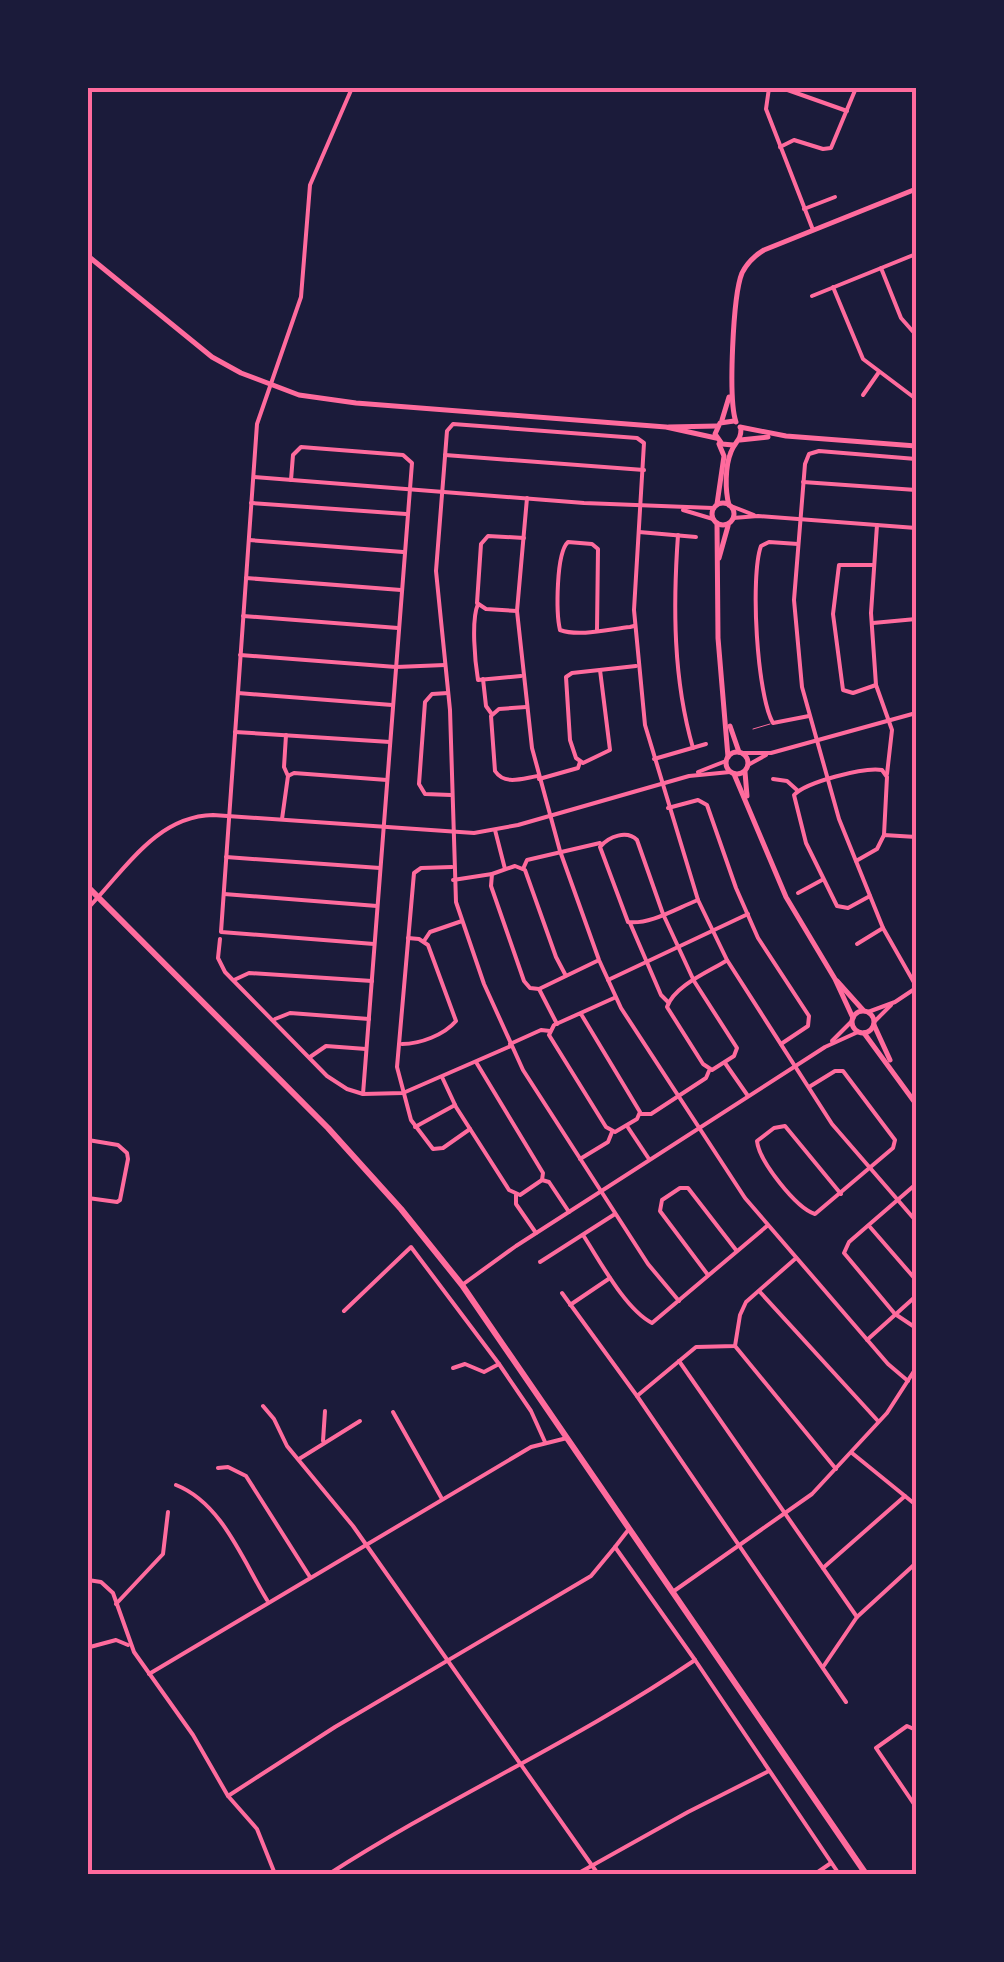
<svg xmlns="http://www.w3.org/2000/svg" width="1004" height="1962" viewBox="0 0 1004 1962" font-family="'Golos Text',sans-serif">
<rect width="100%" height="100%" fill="#1b1b3a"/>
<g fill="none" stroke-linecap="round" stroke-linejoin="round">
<polyline stroke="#ff6b9d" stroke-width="1" points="753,729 770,724"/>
<g stroke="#ff6b9d" stroke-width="4">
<polyline points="352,88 310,185 301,297 257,424 221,932 374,944"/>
<polyline points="769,88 766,109 813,230"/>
<polyline points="782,88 847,111"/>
<polyline points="780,147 794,140 823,149 831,148 856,88"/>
<polyline points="804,209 835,197"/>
<polyline points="881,268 901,318 916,335"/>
<polyline points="833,287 863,359 916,399"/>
<polyline points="812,296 916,254"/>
<polyline points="863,395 879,372"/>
<polyline points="445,455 644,470"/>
<polyline points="916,459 819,451 809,454 805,464 794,600 802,687 839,819 883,928 916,986"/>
<polyline points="254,477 584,503 713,508"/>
<polyline points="291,480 293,455 301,447 403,455 412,463 363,1094"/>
<polyline points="803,482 916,490"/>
<polyline points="527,498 517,611 532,748 560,851 599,960 621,1008 745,1198 888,1364 908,1381"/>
<polyline points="251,503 406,514"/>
<polyline points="731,506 754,515"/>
<polyline points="683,510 713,519"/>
<polyline points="733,518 758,516 916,528"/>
<polyline points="877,525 871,613 876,685 892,730 887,774"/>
<polyline points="639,532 696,537"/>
<path d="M678 535C673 606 673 679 693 748"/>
<polyline points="249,540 403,552"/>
<path d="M798 544 769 542 761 546C750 576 757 696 773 723L809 716"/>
<polyline points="874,565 839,565 833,614 843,690 853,693 876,685"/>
<polyline points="246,578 401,590"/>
<path d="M478 604C471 620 475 662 478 680L521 676"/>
<polyline points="517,611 486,609 477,603 481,544 488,536 524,538"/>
<polyline points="243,616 398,628"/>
<polyline points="873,623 916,619"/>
<path d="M597 630 598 549 592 544 568 542C556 553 556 613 560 630 579 637 610 629 630 627L634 626"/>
<polyline points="240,655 396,667 445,665"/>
<polyline points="600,670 610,750 583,763 576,758 570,740 566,677 572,673 636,666"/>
<polyline points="483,679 486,706 491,713"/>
<polyline points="238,693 392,705"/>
<polyline points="448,693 432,694 425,702 419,784 425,794 451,795"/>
<path d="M526 707 499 709 491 716 495 771C505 786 523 778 538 776"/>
<polyline points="235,732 390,742"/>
<polyline points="741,753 771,753 916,713"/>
<polyline points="654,759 706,744"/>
<polyline points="748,765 766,755"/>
<polyline points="698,772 726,761"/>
<polyline points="288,776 294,773 387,780"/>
<polyline points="539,779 578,768 580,762"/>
<polyline points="773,779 787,781 797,790"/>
<polyline points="668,808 698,800 707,805 736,888 758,938 809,1016 808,1026 781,1044"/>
<polyline points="282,819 288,776 284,767 286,735"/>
<polyline points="495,830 505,869"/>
<polyline points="916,852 914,890 916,896"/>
<polyline points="226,857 380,868"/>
<polyline points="856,861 877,849 884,835 916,837"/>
<polyline points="452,867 421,868 414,873 397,1067 411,1120 433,1149 443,1148 470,1129"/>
<polyline points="523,869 527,860 600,843"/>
<polyline points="453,880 492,874"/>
<polyline points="798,893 822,880"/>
<polyline points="224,894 377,906"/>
<path d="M870 896 848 908 837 906 806 843 794 795C806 782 864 767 882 770L887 777 884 835"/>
<path d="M698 900C677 908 650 925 628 922L600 847C609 836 627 830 637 840L663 914 694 981 737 1048 734 1056 712 1070 703 1064 667 1007C674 986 708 972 726 961"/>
<path d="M88 908C124 871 156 816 213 815L474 833 518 825 689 776 730 772"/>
<polyline points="630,923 661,995 668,1002"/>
<polyline points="220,939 218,958 225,972 327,1076 347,1089 363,1094 403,1093 511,1046"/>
<polyline points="424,941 430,932 462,921"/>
<polyline points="857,944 883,928"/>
<polyline points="566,976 556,957 525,870 515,866 492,874 491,886 524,981 530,988 539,989 597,961"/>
<polyline points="234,980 249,973 372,981"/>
<polyline points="608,980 748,914"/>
<polyline points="539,989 557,1024"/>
<polyline points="868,1012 895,1002 916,988"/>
<polyline points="581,1014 640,1112 637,1119 615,1132 606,1127 549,1035 554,1025 614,998"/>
<polyline points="275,1019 290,1013 369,1019"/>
<polyline points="874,1022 891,1005"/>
<polyline points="832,1041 852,1021"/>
<path d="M402 1044C420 1044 444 1035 456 1021L428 945 419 939 408 938"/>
<polyline points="510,1044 541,1030 550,1031"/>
<polyline points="310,1057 326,1046 366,1049"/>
<polyline points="725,1063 748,1096"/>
<polyline points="442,1077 456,1107 509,1190 520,1195 542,1180 543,1173 476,1062"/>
<path d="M809 1087 835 1071H843L895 1140 893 1148 815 1214C796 1208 759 1161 757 1141L774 1128 785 1126 841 1194"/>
<polyline points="640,1114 651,1114 706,1078 709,1071"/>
<polyline points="627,1126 649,1159"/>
<polyline points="415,1127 455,1105"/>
<polyline points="88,1140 118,1145 127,1153 128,1159 120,1200 117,1202 88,1198"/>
<polyline points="580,1159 608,1142 612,1132"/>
<polyline points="542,1180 549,1182 569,1212"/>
<polyline points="916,1184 849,1242 844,1253 895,1314 916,1328"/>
<polyline points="516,1195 516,1204 536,1233"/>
<polyline points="870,1227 916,1280"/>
<path d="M583 1235C600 1261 625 1309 652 1323L767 1226"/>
<polyline points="540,1262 615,1214"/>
<polyline points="708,1275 660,1211 662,1200 680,1188 688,1188 736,1250"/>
<polyline points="462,1285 516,1246 825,1047 858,1032"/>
<polyline points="760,1292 878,1421"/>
<polyline points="562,1293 637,1396 846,1702"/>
<polyline points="679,1301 648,1264 523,1070 484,984 456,902 450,710 436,571 447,431 453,424 637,438 644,443 634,610 645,725 698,900 727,960 832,1124 916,1221"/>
<polyline points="570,1305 610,1278"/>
<polyline points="344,1311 411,1247 499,1364 531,1411 545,1442"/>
<polyline points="867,1340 916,1296"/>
<polyline points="735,1346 836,1469"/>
<polyline points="679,1361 857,1617"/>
<polyline points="453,1368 465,1364 484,1372 499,1364"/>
<polyline points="637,1396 696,1347 735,1346 740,1315 746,1302 795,1259"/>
<polyline points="263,1406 274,1419 287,1446 353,1526 598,1874"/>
<polyline points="393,1412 442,1499"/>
<polyline points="323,1441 325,1411"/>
<polyline points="852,1453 916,1505"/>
<polyline points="299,1459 360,1421"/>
<polyline points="218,1468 228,1467 246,1476 310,1577"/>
<path d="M176 1485C222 1503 243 1561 267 1600"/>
<polyline points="615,1547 629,1529"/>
<polyline points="823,1568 905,1496"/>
<polyline points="88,1580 101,1582 113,1593 134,1652 193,1735 228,1796 257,1829 275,1874"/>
<polyline points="674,1591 812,1494 887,1413 916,1368"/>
<polyline points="116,1604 163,1554 168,1512"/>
<polyline points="90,1647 116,1640 128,1645"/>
<polyline points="823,1667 857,1617 916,1563"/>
<polyline points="149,1674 531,1447 567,1438"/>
<polyline points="916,1730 907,1726 876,1748 916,1807"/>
<polyline points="228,1796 335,1727 591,1576 615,1547 695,1660 839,1874"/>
<path d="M329 1874C447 1798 578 1740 695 1660"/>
<polyline points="577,1874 688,1812 769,1771"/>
<polyline points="815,1874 831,1863"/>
</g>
<g stroke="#ff6b9d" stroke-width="5">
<polyline points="88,256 212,357 241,373 299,395 356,403 666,427 716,438"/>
<polyline points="722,420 729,397"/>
<path d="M736 422C728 400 733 295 742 273 747 263 754 256 764 250L916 189"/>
<polyline points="669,427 717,426"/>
<polyline points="740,427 786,436 916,446"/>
<polyline points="740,440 768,437"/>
<polyline points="733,445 722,444 715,434 720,423 734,421"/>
<circle cx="723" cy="514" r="11"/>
<polyline points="717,504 724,456 719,444"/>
<path d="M729 505C725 491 725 466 731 452 735 441 741 441 741 429"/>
<polyline points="717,523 718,638 728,757"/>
<polyline points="719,558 728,526"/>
<polyline points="730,726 739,752"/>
<circle cx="737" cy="763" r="11"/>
<polyline points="745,772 747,796"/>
<polyline points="734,774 786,897 835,979 853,1018"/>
<polyline points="837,981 863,1010"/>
<circle cx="863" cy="1022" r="11"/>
<polyline points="874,1025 890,1060"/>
<polyline points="864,1033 916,1104"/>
</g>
<polyline stroke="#ff6b9d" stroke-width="6" points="88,887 328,1128 401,1209 462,1285 866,1874"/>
</g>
<rect width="1004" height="1962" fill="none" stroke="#1b1b3a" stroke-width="180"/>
<rect x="90" y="90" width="824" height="1782" fill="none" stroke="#ff6b9d" stroke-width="4"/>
</svg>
